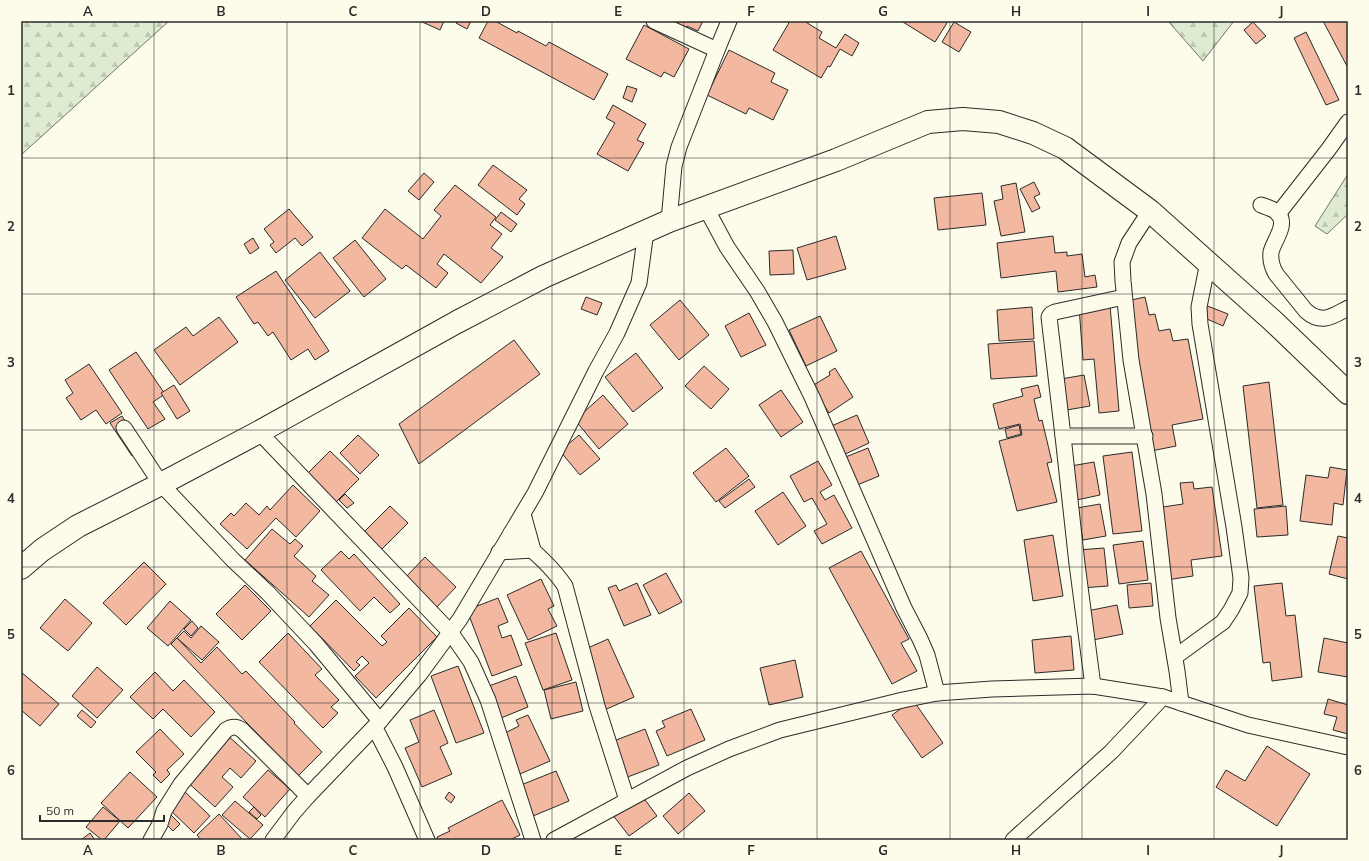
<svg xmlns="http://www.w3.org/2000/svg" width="1369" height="861" viewBox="0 0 1369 861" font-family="Mulish,sans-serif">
<defs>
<pattern id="forest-firs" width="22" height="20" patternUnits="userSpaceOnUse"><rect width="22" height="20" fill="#deebd1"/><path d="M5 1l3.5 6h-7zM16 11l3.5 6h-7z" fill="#bfcab4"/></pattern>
</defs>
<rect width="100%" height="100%" fill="#fdfbea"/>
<g fill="url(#forest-firs)" stroke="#74746e">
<polygon points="21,21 169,21 21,155"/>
<polygon points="1168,21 1234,21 1203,61"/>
<polygon points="1348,174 1348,214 1327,234 1315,226"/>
</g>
<g fill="#f2b8a0" stroke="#2b2b2b">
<polygon points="420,21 444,21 440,30"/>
<polygon points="457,21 471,21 467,29 456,23"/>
<polygon points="488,21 495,21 517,33 518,31 546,46 549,42 608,74 594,100 479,38"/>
<polygon points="666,21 703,21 698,31 687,26 685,30"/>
<polygon points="790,21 804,21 822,32 819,38 836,48 845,34 859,43 852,56 840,49 830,67 828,66 821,78 773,50"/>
<polygon points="903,21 944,21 947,23 935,42 903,22"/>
<polygon points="1323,21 1348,21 1348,68"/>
<polygon points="954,22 971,32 959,52 942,42"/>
<polygon points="1253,22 1266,36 1256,44 1244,30"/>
<polygon points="644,25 689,49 674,77 664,72 661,77 626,59"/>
<polygon points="1306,32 1339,100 1326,105 1294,38"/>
<polygon points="729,50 775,73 771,82 788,90 773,120 749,108 746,114 707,95"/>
<polygon points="627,86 637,89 632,102 623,98"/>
<polygon points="613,105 646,124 637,140 644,143 628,171 597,154 615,123 606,118"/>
<polygon points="493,165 527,190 519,199 525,204 517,215 478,185"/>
<polygon points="424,173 434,182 419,200 408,191"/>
<polygon points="1034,182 1040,194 1034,197 1040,208 1032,212 1020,189"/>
<polygon points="1016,183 1025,232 1001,236 994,201 1003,199 1001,186"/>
<polygon points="455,185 496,217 490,225 502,234 491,248 503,257 481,283 444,254 437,264 448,273 436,288 406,265 402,269 362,238 385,209 423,239 441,216 434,210"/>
<polygon points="982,193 986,225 938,230 934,198"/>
<polygon points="289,209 313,237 302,246 295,238 276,253 270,245 274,242 264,229"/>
<polygon points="501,212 517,224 511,232 495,220"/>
<polygon points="836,236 846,269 807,280 797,248"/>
<polygon points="1053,236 1055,253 1067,252 1067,256 1082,254 1085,277 1095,275 1097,287 1058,292 1056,271 1001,278 997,243"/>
<polygon points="253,238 259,248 250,254 244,244"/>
<polygon points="355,240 386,279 364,297 333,258"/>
<polygon points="793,250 794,274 770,275 769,251"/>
<polygon points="320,252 350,291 315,318 285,280"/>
<polygon points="276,271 329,351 315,360 308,349 291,360 273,332 268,336 258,322 254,324 236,297"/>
<polygon points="586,297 602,303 597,315 581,309"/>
<polygon points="1145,297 1149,315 1155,314 1159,331 1170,329 1173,341 1188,339 1203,419 1172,425 1176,446 1151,451 1122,302"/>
<polygon points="680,300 709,335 679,360 650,325"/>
<polygon points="1110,305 1119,411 1099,413 1094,359 1083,360 1079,307"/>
<polygon points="1205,305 1228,314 1223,326 1200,316"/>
<polygon points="1032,307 1034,339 999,341 997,310"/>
<polygon points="749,313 766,345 741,357 725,326"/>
<polygon points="820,316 837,351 806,366 789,330"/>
<polygon points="219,317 238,342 180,385 154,350 186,327 193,336"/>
<polygon points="514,340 540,374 419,464 399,424"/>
<polygon points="1034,341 1037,376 991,379 988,344"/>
<polygon points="136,352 165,394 153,402 165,419 148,429 109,370"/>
<polygon points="636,353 663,388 633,412 605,377"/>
<polygon points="89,364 122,413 106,424 96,410 81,420 66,398 73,393 65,380"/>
<polygon points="704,366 729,389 711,409 685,386"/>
<polygon points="835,368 853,397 829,413 812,386 830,375 829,372"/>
<polygon points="1084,375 1090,406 1061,411 1055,380"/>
<polygon points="1269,382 1283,505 1257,508 1243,386"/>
<polygon points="174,385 190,411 177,419 161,393"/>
<polygon points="1038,385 1041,397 1034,399 1039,421 1042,420 1052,462 1047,463 1057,502 1017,511 999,441 1022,435 1020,424 999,429 993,404 1023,396 1021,389"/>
<polygon points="781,390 803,422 781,437 759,405"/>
<polygon points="603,395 628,424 599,449 575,420"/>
<polygon points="857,415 869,443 841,456 829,427"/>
<polygon points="122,416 143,449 132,456 110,423"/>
<polygon points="1019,425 1021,434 1007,438 1005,429"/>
<polygon points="358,435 379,455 360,474 340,453"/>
<polygon points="579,435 600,459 580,475 560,451"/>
<polygon points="726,448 749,476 716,502 693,473"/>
<polygon points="868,448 879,476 850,488 838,460"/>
<polygon points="330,451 359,479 336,502 307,474"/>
<polygon points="1132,452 1142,531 1113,534 1103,456"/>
<polygon points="818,461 832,485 820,492 825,500 834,495 852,528 822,544 814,531 827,524 812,498 804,502 790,476"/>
<polygon points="1094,462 1100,495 1072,501 1065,467"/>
<polygon points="1330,467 1347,470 1343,505 1334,503 1332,525 1300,521 1306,475 1328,478"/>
<polygon points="749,479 755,487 725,508 719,501"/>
<polygon points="1193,482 1194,489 1212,487 1222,556 1191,560 1193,576 1166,580 1156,508 1183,504 1180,483"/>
<polygon points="293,485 320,511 296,537 276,518 247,549 220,524 231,513 234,516 246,503 259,515 267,506 270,510"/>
<polygon points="783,492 806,526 778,545 755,511"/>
<polygon points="345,494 354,503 347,508 339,500"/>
<polygon points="1100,504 1106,536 1083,540 1077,508"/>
<polygon points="390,506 408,523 379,552 361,535"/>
<polygon points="1286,506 1288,535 1257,537 1254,509"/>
<polygon points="272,529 290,544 295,539 303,546 294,556 316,576 312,581 329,595 309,617 245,560"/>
<polygon points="1053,535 1063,596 1033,601 1024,540"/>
<polygon points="1338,536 1348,538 1348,579 1329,574"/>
<polygon points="1143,541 1148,580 1119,584 1113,545"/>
<polygon points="1104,548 1108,586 1081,588 1078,550"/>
<polygon points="341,551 349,559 354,554 400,604 390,613 374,597 360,611 321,570"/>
<polygon points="861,551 909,639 901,643 917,671 892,684 829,568"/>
<polygon points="425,557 456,587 435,609 404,579"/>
<polygon points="144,562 166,584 126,625 103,603"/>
<polygon points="666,573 682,602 659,614 643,585"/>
<polygon points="541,579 554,606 548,609 557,626 528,640 507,595"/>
<polygon points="637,583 651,615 624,626 608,588 616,585 619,591"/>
<polygon points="1151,583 1153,606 1129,608 1127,585"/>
<polygon points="1282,583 1286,616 1295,615 1302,677 1272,681 1270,662 1263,663 1254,586"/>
<polygon points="245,585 271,611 242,640 216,614"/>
<polygon points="498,598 508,622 498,626 502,638 511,635 522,665 492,676 467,610"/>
<polygon points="65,599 92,623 68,651 40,628"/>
<polygon points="336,600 382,646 387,642 381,636 409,608 437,637 376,698 355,676 369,663 362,656 356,662 360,665 354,671 310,626"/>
<polygon points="170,601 191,620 168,646 147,628"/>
<polygon points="1117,605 1123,634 1088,641 1082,612"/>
<polygon points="192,621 198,628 191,636 184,629"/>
<polygon points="201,626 219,642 202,660 177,638 184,631 191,638"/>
<polygon points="288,633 322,669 315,675 339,700 331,707 338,713 323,728 259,662"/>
<polygon points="556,633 572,680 543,690 525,643"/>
<polygon points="1071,636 1074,670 1035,673 1032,640"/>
<polygon points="177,638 201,663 217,647 242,674 246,671 295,722 294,723 322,752 298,776 171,644"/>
<polygon points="1324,638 1348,643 1348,677 1318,672"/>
<polygon points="608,639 634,697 602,711 579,652"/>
<polygon points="795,660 803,697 769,705 760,668"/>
<polygon points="458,666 484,733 456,743 431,676"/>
<polygon points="97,667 123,690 97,718 72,696"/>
<polygon points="21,672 59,704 40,726 21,710"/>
<polygon points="155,672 173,691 184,680 215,712 191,737 163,709 153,719 130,697"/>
<polygon points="516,676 528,707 501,718 489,686"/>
<polygon points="576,682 583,711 551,719 544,690"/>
<polygon points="1328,699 1348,705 1348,734 1333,730 1337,717 1324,714"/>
<polygon points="913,700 943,743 922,758 892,715"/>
<polygon points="691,709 705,740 667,756 656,731 665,727 662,721"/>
<polygon points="82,710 96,722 91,728 77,716"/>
<polygon points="434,710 448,743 440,747 452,774 422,787 405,748 419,742 410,720"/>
<polygon points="528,715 550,761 520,774 501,735 519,726 516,720"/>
<polygon points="160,729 184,754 167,770 170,774 161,783 153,775 156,772 136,752"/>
<polygon points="645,729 659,765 625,778 611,742"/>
<polygon points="226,734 256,761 241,778 230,768 222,777 233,787 215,807 185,780"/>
<polygon points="1267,746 1310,774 1277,826 1216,787 1226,770 1245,781"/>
<polygon points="268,770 290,789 265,817 243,797"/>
<polygon points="556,771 569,801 533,816 521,785"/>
<polygon points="130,772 157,797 128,828 101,803"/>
<polygon points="182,789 210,816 194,833 166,806"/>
<polygon points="449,792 455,797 451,803 445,798"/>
<polygon points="640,793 657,816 629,836 612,814"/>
<polygon points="689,793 705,811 678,834 663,816"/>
<polygon points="502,800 520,835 510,840 438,840 437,837 450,831 448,828"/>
<polygon points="235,801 263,825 250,839 222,815"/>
<polygon points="103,807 120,821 104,840 102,840 86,827"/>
<polygon points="254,807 261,815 257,819 249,812"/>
<polygon points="168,812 180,824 173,831 161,819"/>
<polygon points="219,814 243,840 201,840 197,835"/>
<polygon points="90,833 95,840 81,840"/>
</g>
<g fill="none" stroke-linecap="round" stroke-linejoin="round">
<g stroke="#2b2b2b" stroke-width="17">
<g id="minor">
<polyline points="654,21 717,50"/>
<path d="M1261 205C1267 207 1274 209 1278 213 1288 225 1274 240 1271 252 1270 260 1272 267 1276 274L1306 311C1322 325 1333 316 1348 308"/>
<polyline points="706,208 727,247 757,291 775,322 812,397 904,608 920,639 927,655 937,693"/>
<polyline points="1150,211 1129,243 1122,262 1123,281 1131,360 1154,494 1168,618 1177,671 1181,703"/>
<polyline points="1278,214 1328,150 1348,122"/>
<polyline points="669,221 674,166 679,147 717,50 729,21"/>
<polyline points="124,428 161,484 233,560 268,593 316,644 380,721"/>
<polyline points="259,432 451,633 471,662 488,700 533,840"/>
<polyline points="1063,436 1145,436"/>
<polyline points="523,514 533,550"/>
<path d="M511 533C531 548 551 565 565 586L597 706 627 800"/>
<polyline points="499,552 533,550"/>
<polyline points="1175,657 1223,622 1231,610 1240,593 1241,578 1234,527 1200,324 1199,307 1208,262"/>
<polyline points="1093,686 1077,564 1063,436 1049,317 1051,314 1055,312 1124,297"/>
<polyline points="375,728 395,767 427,840"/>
<path d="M151 840 160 824 164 811 181 784 226 730C232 726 236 726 242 730L308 796"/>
<polyline points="273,840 294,812 308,796 380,721 419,675 460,619 535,493 596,371 617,333 639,283 646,231"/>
<polyline points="554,840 687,768 729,749 780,730 903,700 937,693 992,689 1093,686 1163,697 1248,725 1348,747"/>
<polyline points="1013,840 1111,752 1163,697"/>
</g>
</g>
<g stroke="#2b2b2b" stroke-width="24">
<polyline id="primary" points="21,568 42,550 78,526 161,484 259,432 457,322 543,277 669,221 836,160 928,122 963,119 999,122 1033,133 1065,148 1150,211 1273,321 1348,393"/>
</g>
<use href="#minor" stroke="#fdfbea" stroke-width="15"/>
<use href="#primary" stroke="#fdfbea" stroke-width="22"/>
</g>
<path fill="none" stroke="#2b2b2b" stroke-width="1" stroke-opacity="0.55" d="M154 21V840M287 21V840M420 21V840M552 21V840M684 21V840M817 21V840M950 21V840M1082 21V840M1214 21V840M21 158H1348M21 294H1348M21 430H1348M21 567H1348M21 703H1348"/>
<rect width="1369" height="861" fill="none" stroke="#fdfbea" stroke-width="44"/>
<path d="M40 815v6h124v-6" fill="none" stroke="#2b2b2b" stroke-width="2"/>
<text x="46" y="815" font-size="12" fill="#2b2b2b" stroke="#fdfbea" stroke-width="3" paint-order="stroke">50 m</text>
<rect x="22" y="22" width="1325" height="817" fill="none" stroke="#2b2b2b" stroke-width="1.5"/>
<g font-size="13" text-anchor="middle" font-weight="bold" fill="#2b2b2b">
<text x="88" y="16">A</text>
<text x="221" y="16">B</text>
<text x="353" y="16">C</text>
<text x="486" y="16">D</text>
<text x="618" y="16">E</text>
<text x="751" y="16">F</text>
<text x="883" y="16">G</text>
<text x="1016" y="16">H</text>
<text x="1148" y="16">I</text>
<text x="1281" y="16">J</text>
<text x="11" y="95">1</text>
<text x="1358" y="95">1</text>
<text x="11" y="231">2</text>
<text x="1358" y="231">2</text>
<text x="11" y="367">3</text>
<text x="1358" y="367">3</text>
<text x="11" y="503">4</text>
<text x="1358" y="503">4</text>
<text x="11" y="639">5</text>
<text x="1358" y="639">5</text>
<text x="11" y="775">6</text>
<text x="1358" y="775">6</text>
<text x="88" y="855">A</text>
<text x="221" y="855">B</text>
<text x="353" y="855">C</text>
<text x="486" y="855">D</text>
<text x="618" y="855">E</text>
<text x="751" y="855">F</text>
<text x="883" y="855">G</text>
<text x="1016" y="855">H</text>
<text x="1148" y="855">I</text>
<text x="1281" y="855">J</text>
</g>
</svg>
